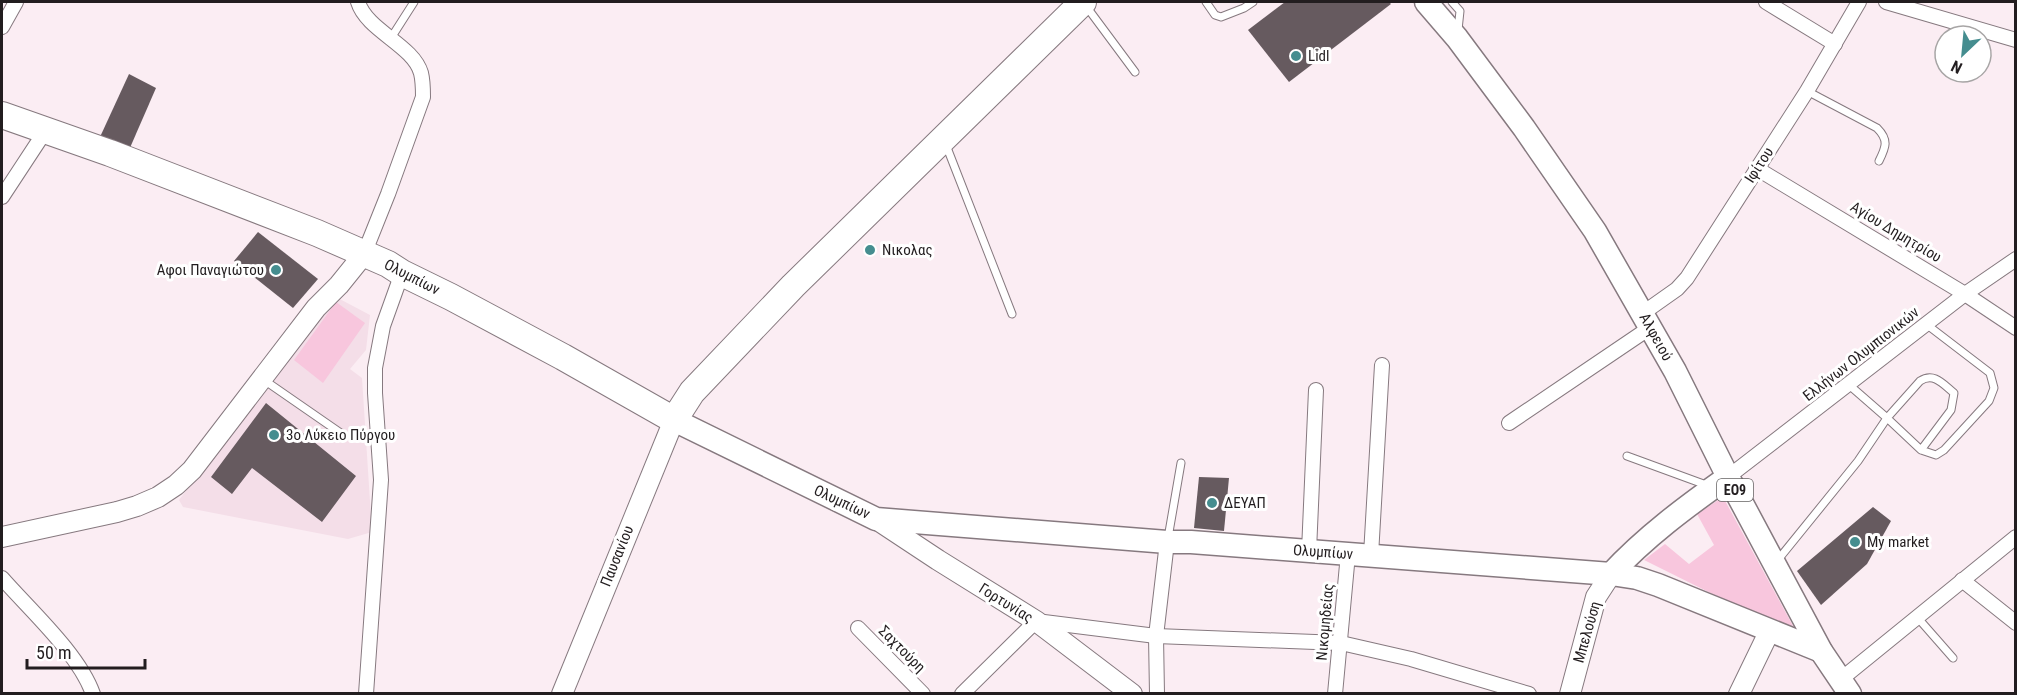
<svg xmlns="http://www.w3.org/2000/svg" width="2017" height="695" viewBox="0 0 2017 695" font-family="'Roboto Condensed',sans-serif">
<rect width="100%" height="100%" fill="#fbedf3"/>
<polygon fill="#f4dee8" points="334,296 370,315 366,350 350,369 362,378 372,532 348,539 183,507 179,500"/>
<g fill="#f8c6dd">
<polygon points="336,302 365,323 323,383 294,360"/>
<polygon points="1723,497 1799,637 1644,560 1665,544 1689,564 1714,545 1697,514"/>
</g>
<g fill="#665a5f">
<polygon points="1285,2 1389,2 1391,4 1289,82 1248,30"/>
<polygon points="129,74 156,88 129,150 100,137"/>
<polygon points="258,232 318,279 293,308 234,261"/>
<polygon points="266,403 356,476 322,522 252,468 232,494 211,477"/>
<polygon points="1199,477 1229,478 1224,531 1194,528"/>
<polygon points="1873,507 1891,521 1867,564 1821,605 1797,571"/>
</g>
<g fill="none" stroke-linecap="round" stroke-linejoin="round">
<g stroke="#86797f" stroke-width="9">
<g id="lane">
<polyline points="1206,2 1215,15 1221,17 1244,8 1253,2"/>
<polyline points="1452,2 1460,11 1458,30"/>
<polyline points="1086,6 1135,72"/>
<polyline points="391,38 414,2"/>
<path d="M1807 91 1877 128C1889 140 1886 147 1879 161"/>
<polyline points="946,145 1012,314"/>
<polyline points="264,380 342,434"/>
<path d="M1921 450 1951 410 1954 393C1943 384 1934 372 1920 381L1887 418 1921 450 1936 455 1944 450 1989 401 1994 388 1990 373 1926 324"/>
<polyline points="1627,456 1709,486"/>
<polyline points="1168,538 1181,463"/>
<polyline points="1777,561 1858,461 1887,418 1848,384"/>
<polyline points="1917,617 1953,658"/>
</g>
</g>
<g stroke="#86797f" stroke-width="16">
<g id="street">
<path d="M358 2C367 31 413 45 421 73 423 81 423 89 423 97L388 194 364 254"/>
<polyline points="1766,2 1835,44"/>
<polyline points="1886,2 2016,40"/>
<polyline points="2,27 16,2"/>
<polyline points="1756,168 1965,294 2016,328"/>
<polyline points="2,197 46,130"/>
<polyline points="1643,313 1677,289 1687,278 1807,91 1859,2"/>
<polyline points="1509,423 1651,327"/>
<polyline points="1728,477 1965,294 2016,259"/>
<polyline points="1309,551 1316,390"/>
<polyline points="1371,555 1382,365"/>
<path d="M2 578C30 610 79 654 93 694"/>
<polyline points="1962,580 2016,623"/>
<polyline points="858,628 923,694"/>
<polyline points="1840,680 2016,537"/>
<polyline points="366,694 381,480 375,393 375,368 383,326 402,273"/>
<polyline points="962,694 1036,621 1156,636 1341,643 1411,659 1529,694"/>
<polyline points="1157,694 1156,636 1167,542"/>
<polyline points="1335,694 1348,554"/>
</g>
</g>
<g stroke="#86797f" stroke-width="22">
<g id="secondary">
<polyline points="876,519 938,560 1036,621 1132,694"/>
<polyline points="2,537 117,512 137,506 158,497 176,485 192,470 316,308 339,285 364,254"/>
<polyline points="562,694 674,420"/>
<polyline points="1570,694 1596,597 1611,574"/>
<polyline points="1739,694 1770,630"/>
</g>
</g>
<g stroke="#86797f" stroke-width="25">
<g id="primary">
<polyline points="1426,2 1457,38 1524,128 1595,231 1675,371 1728,477 1821,651 1850,694"/>
<polyline points="674,420 876,519 1167,542 1191,542 1611,574 1637,578 1658,585 1821,651"/>
<path d="M1611 574C1645 537 1687 506 1728 477"/>
</g>
</g>
<g stroke="#86797f" stroke-width="28">
<polyline id="highway" points="2,115 110,153 317,233 388,264 402,273 451,297 563,357 674,420 692,392 793,286 1083,2"/>
</g>
<use href="#lane" stroke="#fff" stroke-width="7"/>
<use href="#street" stroke="#fff" stroke-width="14"/>
<use href="#secondary" stroke="#fff" stroke-width="20"/>
<use href="#primary" stroke="#fff" stroke-width="22"/>
<use href="#highway" stroke="#fff" stroke-width="26"/>
</g>
<g fill="#458d8f" stroke="#fff" stroke-width="2">
<circle cx="1296" cy="56" r="6"/>
<circle cx="870" cy="250" r="6"/>
<circle cx="276" cy="270" r="6"/>
<circle cx="274" cy="435" r="6"/>
<circle cx="1212" cy="503" r="6"/>
<circle cx="1855" cy="542" r="6"/>
</g>
<g text-anchor="middle" stroke-width="6" stroke-linejoin="round" paint-order="stroke">
<rect fill="#fff" stroke="#646162" stroke-width="1.5" x="1717" y="479" width="36" height="22" rx="4.5"/>
<g font-size="14" font-weight="bold" fill="#221d1f">
<text x="1735" y="495">ΕΟ9</text>
</g>
<g font-size="15" fill="#221d1f" stroke="#fff" text-anchor="start">
<text x="1308" y="61">Lidl</text>
<text x="882" y="255">Νικολας</text>
<text x="264" y="275" text-anchor="end">Αφοι Παναγιώτου</text>
<text x="286" y="440">3o Λύκειο Πύργου</text>
<text x="1224" y="508">ΔΕΥΑΠ</text>
<text x="1867" y="547">My market</text>
</g>
<g font-size="15" fill="#221d1f" stroke="#fff">
<text transform="translate(1759 165) rotate(-57)" y="5">Ιφίτου</text>
<text transform="translate(1896 232) rotate(31)" y="5">Αγίου Δημητρίου</text>
<text transform="translate(412 277) rotate(27)" y="5">Ολυμπίων</text>
<text transform="translate(1656 337) rotate(61)" y="5">Αλφειού</text>
<text transform="translate(1861 354) rotate(-38)" y="5">Ελλήνων Ολυμπιονικών</text>
<text transform="translate(842 502) rotate(25)" y="5">Ολυμπίων</text>
<text transform="translate(1323 552) rotate(4)" y="5">Ολυμπίων</text>
<text transform="translate(617 556) rotate(-68)" y="5">Παυσανίου</text>
<text transform="translate(1006 603) rotate(32)" y="5">Γορτυνίας</text>
<text transform="translate(1325 622) rotate(-85)" y="5">Νικομηδείας</text>
<text transform="translate(1587 632) rotate(-74)" y="5">Μπελούση</text>
<text transform="translate(902 649) rotate(45)" y="5">Σαχτούρη</text>
</g>
</g>
<rect width="2017" height="695" fill="none" stroke="#221d1f" stroke-width="6"/>
<g transform="translate(1963 54) rotate(206)"><circle r="28" fill="#ffffff" stroke="#a7a5a5" stroke-width="1.5"/>
<path d="M0-4.5L10 22L0 15L-10 22Z" fill="#458d8f"/>
<text y="-9" font-size="16" font-weight="bold" text-anchor="middle" fill="#221d1f">N</text>
</g>
<path d="M27 659v9h118v-9" fill="none" stroke="#221d1f" stroke-width="3"/>
<text x="36" y="659" font-size="18" fill="#221d1f" stroke="#ffffff" stroke-width="4.5" paint-order="stroke">50 m</text>
</svg>
